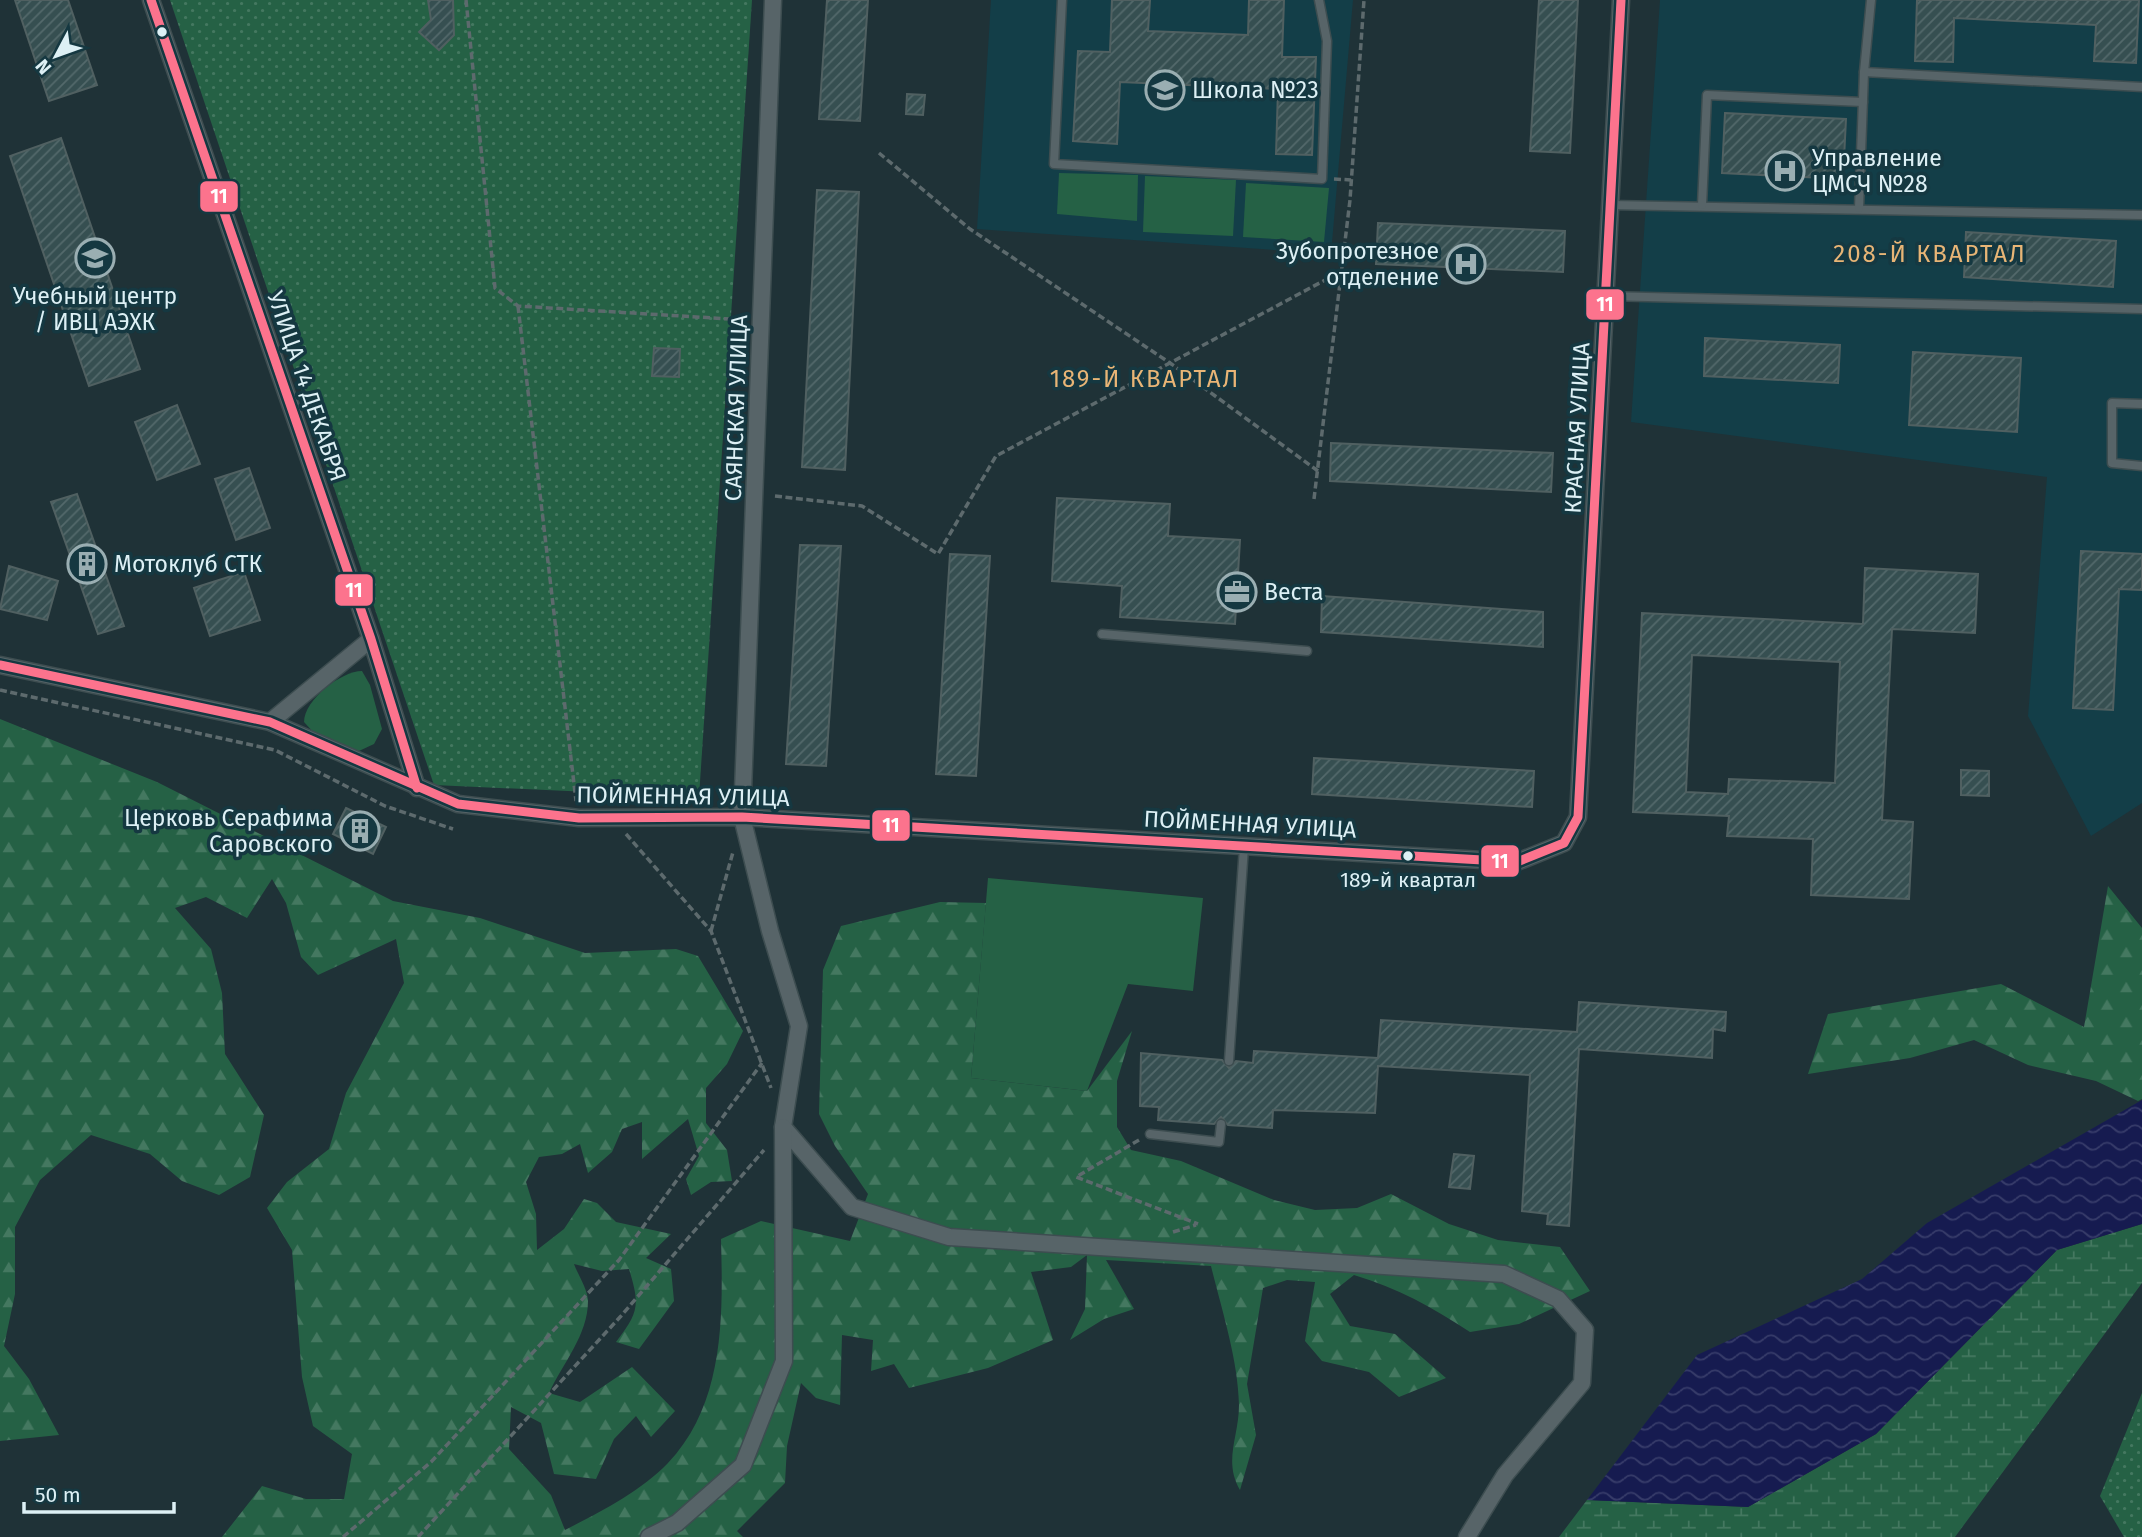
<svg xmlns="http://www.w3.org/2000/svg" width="2142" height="1537" viewBox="0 0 2142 1537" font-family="'Fira Sans',sans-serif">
<defs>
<pattern id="forest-firs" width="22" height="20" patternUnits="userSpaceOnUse" patternTransform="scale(1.75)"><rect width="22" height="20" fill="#256145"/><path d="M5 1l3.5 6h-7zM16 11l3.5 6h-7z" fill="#447860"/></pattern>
<pattern id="wetland-marsh" width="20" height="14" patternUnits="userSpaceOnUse" patternTransform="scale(1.75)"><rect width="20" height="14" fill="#256145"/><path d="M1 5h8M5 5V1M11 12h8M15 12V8" fill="none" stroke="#447860"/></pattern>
<pattern id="park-dots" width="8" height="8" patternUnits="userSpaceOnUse" patternTransform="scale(1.75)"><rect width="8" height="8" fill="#256145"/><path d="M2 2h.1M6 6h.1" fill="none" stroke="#447860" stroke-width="1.8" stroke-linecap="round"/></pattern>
<pattern id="water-waves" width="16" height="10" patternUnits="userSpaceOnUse" patternTransform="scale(1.75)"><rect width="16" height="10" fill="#161b50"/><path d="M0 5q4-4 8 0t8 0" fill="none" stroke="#373c6a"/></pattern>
<pattern id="building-hatch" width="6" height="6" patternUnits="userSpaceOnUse" patternTransform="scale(1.75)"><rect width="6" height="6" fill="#364f51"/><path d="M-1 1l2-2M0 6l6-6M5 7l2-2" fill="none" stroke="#53696b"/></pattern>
</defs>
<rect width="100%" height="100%" fill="#1f3237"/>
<g fill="#133e48">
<polygon points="991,0 1353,0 1331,254 977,229"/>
<polygon points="1660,0 2142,0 2142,803 2091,836 2028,716 2047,477 1631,422"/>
</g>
<g fill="#256145">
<polygon points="1059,173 1138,175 1137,221 1057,214"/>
<polygon points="1145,176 1236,180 1233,236 1143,232"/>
<polygon points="1246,183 1329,188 1324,242 1243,237"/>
<path d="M362 671 370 685 382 729 374 744 359 751 314 733 304 722C304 700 341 671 362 671Z"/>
<polygon points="988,878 1203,898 1193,991 1128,984 1087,1091 971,1078"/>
</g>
<g fill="url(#forest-firs)">
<path d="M0 719 157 782 393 901 480 918 585 953 676 949 698 956 743 1031 727 1064 706 1088V1123L727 1150 732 1181 711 1182 691 1195 686 1179 699 1156 688 1119 642 1159V1122L622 1129 612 1152 588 1173 580 1144 562 1154 539 1157 526 1182 536 1214 537 1250 564 1229 584 1199 597 1203 616 1222 671 1234 646 1258 671 1269 674 1301 639 1349 616 1342C639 1312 640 1305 629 1269L602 1271 574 1264C578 1275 588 1290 588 1301 588 1335 563 1363 549 1393L580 1402 632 1367 675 1411 651 1437 636 1416 614 1439 596 1479 554 1474 541 1423 511 1407 509 1449 551 1495 565 1530C600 1512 640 1492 668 1463 725 1403 723 1315 721 1239L761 1221 850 1241 868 1194 835 1146 819 1114 823 970 841 926 940 902 986 903 971 1078 1087 1091 1132 1031 1117 1081V1127L1131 1150 1181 1161 1274 1200 1315 1210 1357 1208 1391 1194 1449 1224 1498 1240 1560 1247 1590 1291 1519 1324 1470 1332C1432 1307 1398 1288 1354 1275L1330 1294 1350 1326 1395 1334 1446 1378 1399 1397 1369 1372 1322 1361 1305 1341 1315 1282 1287 1280 1263 1288 1247 1384 1256 1435 1240 1490C1223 1461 1239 1437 1239 1405 1238 1359 1222 1311 1211 1266L1106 1260 1134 1309 1104 1319 1070 1340 1085 1309 1087 1255 1071 1267 1031 1272 1053 1340 988 1368 909 1388 894 1364 871 1371 873 1340 842 1335 840 1405 816 1398 801 1383 787 1446 785 1483 737 1531 743 1537H222L262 1486 306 1499H344L352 1454 313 1426 302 1377 292 1250 267 1208 287 1182 329 1149 346 1093 404 983 396 939 318 975 301 957 286 903 272 879 247 918 206 897 175 908 211 949 222 993 225 1054 264 1115 250 1177 219 1195 182 1181 150 1154 91 1135 40 1180 15 1227V1294L4 1346 29 1379 59 1435 0 1441Z"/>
<polygon points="2108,886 2142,928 2142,1099 2138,1101 2096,1081 2028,1065 1974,1040 1910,1058 1808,1074 1828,1014 2001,984 2084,1027"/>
</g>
<polygon fill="url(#wetland-marsh)" points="2142,1224 2142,1283 1955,1537 1559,1537 1587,1500 1748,1507 1876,1434 2057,1250"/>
<g fill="url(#park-dots)">
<polygon points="170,0 752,0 699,797 434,785"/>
<polygon points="2142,1393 2142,1537 2124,1537 2100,1496"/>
</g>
<polygon fill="url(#water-waves)" points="2142,1100 2142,1224 2057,1250 1876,1434 1748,1507 1587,1500 1697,1355 1862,1279 1927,1223"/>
<g fill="url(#building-hatch)" stroke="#506061" stroke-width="2" fill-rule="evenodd">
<polygon points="15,0 68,0 97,85 49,101"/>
<polygon points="428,0 453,0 454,35 439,50 419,32 431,20"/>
<polygon points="827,0 868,0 860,121 819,119"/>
<polygon points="1112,0 1150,0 1148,31 1248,35 1249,0 1284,0 1282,57 1316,57 1312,155 1276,154 1278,89 1120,82 1117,144 1073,141 1078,51 1110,52"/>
<polygon points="1539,0 1578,0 1570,153 1530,151"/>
<polygon points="1917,0 2139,0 2136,63 2094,61 2096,25 1954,18 1953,62 1915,61"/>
<polygon points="907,94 925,95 923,115 906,114"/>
<polygon points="1725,113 1846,119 1843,179 1722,173"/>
<polygon points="61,138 140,369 89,386 10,156"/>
<polygon points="817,190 859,192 845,470 802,467"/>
<polygon points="1378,223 1565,231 1563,272 1376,264"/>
<polygon points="1966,232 2116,241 2113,287 1964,277"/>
<polygon points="1705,338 1840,345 1838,383 1704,376"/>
<polygon points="654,348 680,349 679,377 652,376"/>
<polygon points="1913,352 2021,358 2017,432 1909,425"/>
<polygon points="177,405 200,464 157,480 135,422"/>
<polygon points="1331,443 1553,453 1551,492 1330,481"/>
<polygon points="249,468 270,528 236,540 215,479"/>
<polygon points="77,494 124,626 98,634 51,502"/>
<polygon points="1057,498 1170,504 1168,536 1240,540 1235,624 1120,617 1122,586 1052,581"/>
<polygon points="800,545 841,546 826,766 786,764"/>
<polygon points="2081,551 2142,554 2142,590 2119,589 2113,710 2073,708"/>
<polygon points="950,554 990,556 976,776 936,774"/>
<polygon points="9,566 58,581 47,620 0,609"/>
<path d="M1865 568 1978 574 1975 633 1892 629 1882 820 1913 822 1909 899 1811 895 1813 839 1727 836 1729 816 1633 812 1642 613 1863 624ZM1692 655 1840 662 1835 783 1729 779 1728 794 1686 792Z"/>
<polygon points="244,572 260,620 210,636 194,588"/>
<polygon points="1322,596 1543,612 1543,647 1321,632"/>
<polygon points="1314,758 1534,771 1532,807 1312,794"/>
<polygon points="1961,770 1989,771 1989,796 1961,795"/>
<polygon points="346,808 386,827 373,854 333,834"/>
<polygon points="1579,1002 1726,1012 1725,1031 1713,1029 1712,1058 1579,1049 1569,1226 1547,1224 1548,1214 1522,1211 1530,1075 1378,1066 1375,1113 1273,1110 1272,1128 1228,1125 1221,1117 1214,1124 1158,1120 1159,1107 1140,1106 1141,1053 1222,1060 1229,1068 1236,1061 1253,1063 1254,1051 1378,1058 1381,1020 1577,1032"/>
<polygon points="1454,1154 1474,1156 1470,1189 1449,1187"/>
</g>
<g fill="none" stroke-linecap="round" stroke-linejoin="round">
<g stroke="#3d4d50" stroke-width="11">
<g id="lane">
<polyline points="1062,0 1054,164 1322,179 1327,41 1319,0"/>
<polyline points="1864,72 2142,87"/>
<polyline points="1611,205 2142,215"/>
<polyline points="1702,205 1707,95 1863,102"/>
<polyline points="1859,208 1864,72 1871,0"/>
<polyline points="1606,296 2142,309"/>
<polyline points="2142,404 2112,403 2112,463 2142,466"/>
<polyline points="1102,634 1307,651"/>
<polyline points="1229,1061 1244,847"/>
<polyline points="1150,1134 1219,1142 1221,1124"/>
</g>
</g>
<g stroke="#3d4d50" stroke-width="19">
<g id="street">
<polyline points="151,0 371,639 417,788"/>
<polyline points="773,0 742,817 770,931 799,1026 783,1127 852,1207 949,1237 1504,1274 1558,1299 1585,1330 1582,1383 1505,1475 1467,1537"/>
<polyline points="0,665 270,722 458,804 579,818 742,817 1517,862 1564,843 1578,817 1621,0"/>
<polyline points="270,722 371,639"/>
<polyline points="649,1537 677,1523 743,1465 784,1361 783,1127"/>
</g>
</g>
<g stroke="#5d6a6d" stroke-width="3.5" stroke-dasharray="7 3.5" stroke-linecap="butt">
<polyline points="466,0 495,288 518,306 746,320"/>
<polyline points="879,153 970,229 1170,363 1318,471"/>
<polyline points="1334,179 1351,180"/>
<polyline points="518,306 576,801"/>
<polyline points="775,496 862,506 938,554 996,456 1342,271"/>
<polyline points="1314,499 1350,200 1364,0"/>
<polyline points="0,690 275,750 385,806 453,829"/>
<polyline points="626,834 711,931 771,1088"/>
<polyline points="711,931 733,852"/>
<polyline points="1139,1140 1076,1177 1198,1224"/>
<polyline points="1173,1232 1196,1225"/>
<polyline points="343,1537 431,1462 619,1260 762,1063"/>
<polyline points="418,1537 621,1316 764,1150"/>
</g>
<use href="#lane" stroke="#576468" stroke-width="8"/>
<use href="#street" stroke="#576468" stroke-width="16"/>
<g stroke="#153841" stroke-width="14">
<g id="bus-1">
<polyline points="151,0 371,639 417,788"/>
<polyline points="0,665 270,722 458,804 579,818 742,817 1517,862 1564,843 1578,817 1621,0"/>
</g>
</g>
<use href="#bus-1" stroke="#fc738d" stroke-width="9"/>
</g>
<defs>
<g id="school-ring" transform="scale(2.0125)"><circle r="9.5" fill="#153841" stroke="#9aaeb2" stroke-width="1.5"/><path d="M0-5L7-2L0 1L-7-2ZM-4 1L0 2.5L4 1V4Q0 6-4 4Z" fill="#9aaeb2"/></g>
<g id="hospital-ring" transform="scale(2.0125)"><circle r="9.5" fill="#153841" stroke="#9aaeb2" stroke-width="1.5"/><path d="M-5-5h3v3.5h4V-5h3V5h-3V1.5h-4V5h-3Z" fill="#9aaeb2"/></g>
<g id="building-ring" transform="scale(2.0125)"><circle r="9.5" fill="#153841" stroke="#9aaeb2" stroke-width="1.5"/><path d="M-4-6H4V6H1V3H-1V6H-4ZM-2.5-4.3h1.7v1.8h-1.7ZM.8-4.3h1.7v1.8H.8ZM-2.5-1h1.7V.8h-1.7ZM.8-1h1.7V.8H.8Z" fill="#9aaeb2"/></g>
<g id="office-ring" transform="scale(2.0125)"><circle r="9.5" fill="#153841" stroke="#9aaeb2" stroke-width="1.5"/><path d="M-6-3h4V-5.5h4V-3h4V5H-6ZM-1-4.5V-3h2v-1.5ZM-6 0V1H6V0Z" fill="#9aaeb2"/></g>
</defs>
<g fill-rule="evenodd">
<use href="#school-ring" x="1165" y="90"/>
<use href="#hospital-ring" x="1785" y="171"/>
<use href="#school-ring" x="95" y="258"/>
<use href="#hospital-ring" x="1466" y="264"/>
<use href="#building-ring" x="87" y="564"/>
<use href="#office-ring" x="1237" y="592"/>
<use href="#building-ring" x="360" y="831"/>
</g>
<g fill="#ddf0f5" stroke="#153841" stroke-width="2.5">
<circle cx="162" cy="32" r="6"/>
<circle cx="1408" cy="856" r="6"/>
</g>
<g text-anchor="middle" stroke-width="7" stroke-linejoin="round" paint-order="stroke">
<g font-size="21" fill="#ddf0f5" stroke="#153841">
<text x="1408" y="887">189-й квартал</text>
</g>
<g font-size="23" fill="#ddf0f5" stroke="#153841" text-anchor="start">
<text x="1192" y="98">Школа №23</text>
<text x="1812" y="166">Управление<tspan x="1812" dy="26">ЦМСЧ №28</tspan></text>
<text x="1439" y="259" text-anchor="end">Зубопротезное<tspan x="1439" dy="26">отделение</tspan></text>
<text x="95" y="304" text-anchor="middle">Учебный центр<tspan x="95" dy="26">/ ИВЦ АЭХК</tspan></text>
<text x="114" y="572">Мотоклуб СТК</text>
<text x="1264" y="600">Веста</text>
<text x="333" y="826" text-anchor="end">Церковь Серафима<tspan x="333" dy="26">Саровского</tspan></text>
</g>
<g font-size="23" fill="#ddf0f5" stroke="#153841">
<text transform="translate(307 386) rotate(71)" y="8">УЛИЦА 14 ДЕКАБРЯ</text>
<text transform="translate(736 408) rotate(-88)" y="8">САЯНСКАЯ УЛИЦА</text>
<text transform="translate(1577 428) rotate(-87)" y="8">КРАСНАЯ УЛИЦА</text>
<text transform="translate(683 796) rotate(1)" y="8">ПОЙМЕННАЯ УЛИЦА</text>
<text transform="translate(1250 824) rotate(3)" y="8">ПОЙМЕННАЯ УЛИЦА</text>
</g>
<g font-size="24" letter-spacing="2" fill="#e8b576" stroke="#153841">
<text x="1930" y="262">208-Й КВАРТАЛ</text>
<text x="1145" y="387">189-Й КВАРТАЛ</text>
</g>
</g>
<g stroke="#153841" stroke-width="2.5">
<rect x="199" y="180" width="40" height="33" rx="7" fill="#fc738d"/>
<rect x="1585" y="288" width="40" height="33" rx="7" fill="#fc738d"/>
<rect x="334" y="573" width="40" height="34" rx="7" fill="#fc738d"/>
<rect x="871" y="809" width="40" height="33" rx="7" fill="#fc738d"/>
<rect x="1480" y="844" width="40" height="34" rx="7" fill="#fc738d"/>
</g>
<g font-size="19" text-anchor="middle" font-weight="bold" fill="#fff">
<text x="219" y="203">11</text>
<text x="1605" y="311">11</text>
<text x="354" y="597">11</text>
<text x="891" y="832">11</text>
<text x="1500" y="868">11</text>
</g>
<g transform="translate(56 56) rotate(229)" stroke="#153841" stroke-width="5" paint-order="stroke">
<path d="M0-5L12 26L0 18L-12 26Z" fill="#ddf0f5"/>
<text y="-10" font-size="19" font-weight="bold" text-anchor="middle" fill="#ddf0f5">N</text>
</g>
<path d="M24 1502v10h150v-10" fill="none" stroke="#ddf0f5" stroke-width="3.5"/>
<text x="35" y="1502" font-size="21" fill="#ddf0f5" stroke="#153841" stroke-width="5" paint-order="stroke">50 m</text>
</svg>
